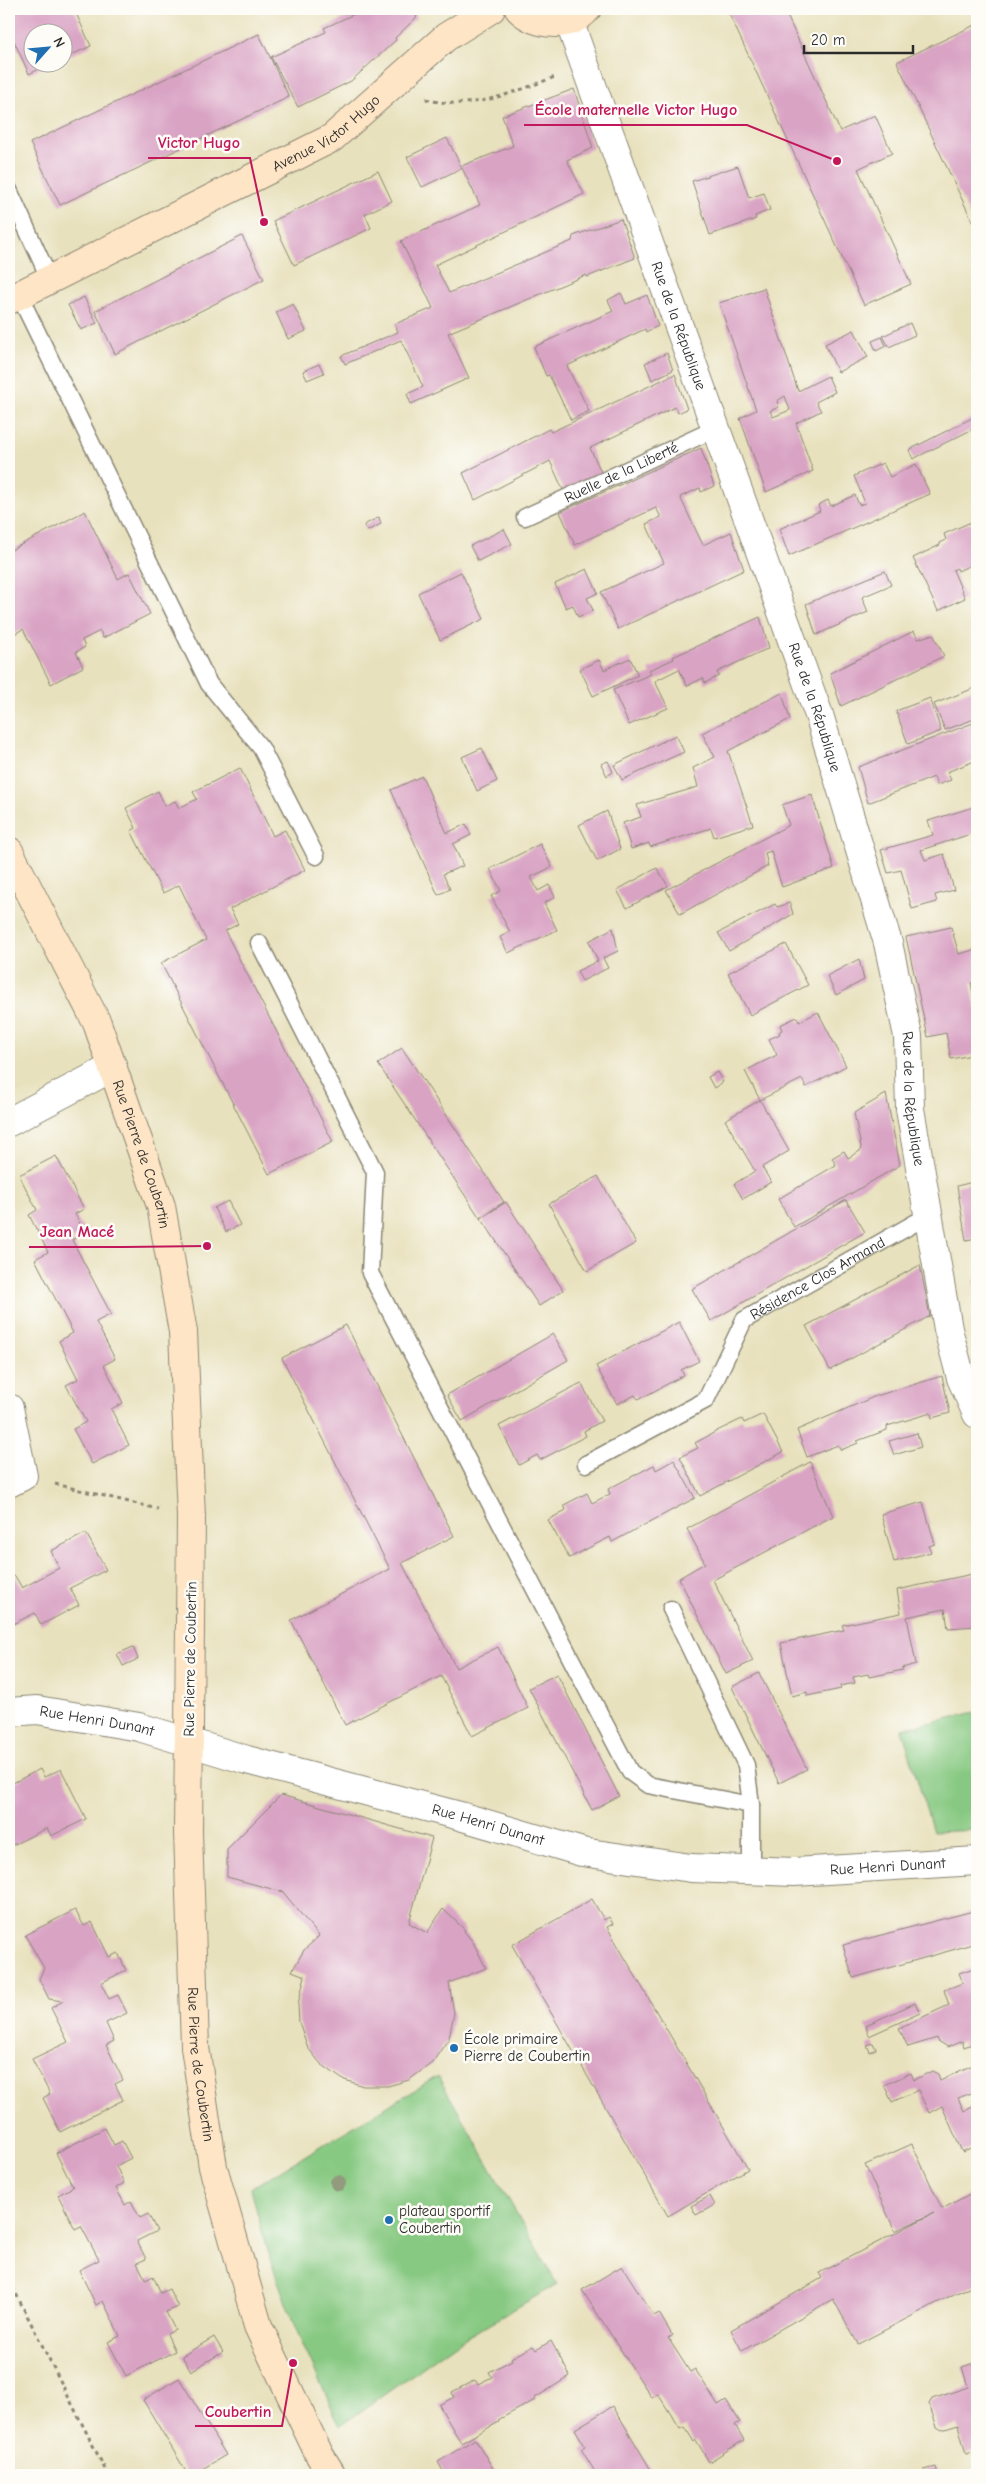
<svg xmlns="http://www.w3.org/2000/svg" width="986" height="2484" viewBox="0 0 986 2484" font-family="'Comic Neue',sans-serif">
<rect width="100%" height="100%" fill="#fdfcf7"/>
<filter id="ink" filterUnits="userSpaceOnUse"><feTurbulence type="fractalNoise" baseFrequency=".02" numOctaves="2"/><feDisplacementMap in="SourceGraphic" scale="10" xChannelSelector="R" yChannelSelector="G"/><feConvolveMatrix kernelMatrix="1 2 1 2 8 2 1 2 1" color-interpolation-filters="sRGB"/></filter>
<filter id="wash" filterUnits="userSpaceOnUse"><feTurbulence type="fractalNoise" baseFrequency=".0096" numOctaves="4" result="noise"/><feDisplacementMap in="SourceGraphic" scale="20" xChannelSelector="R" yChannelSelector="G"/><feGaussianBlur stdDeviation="1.12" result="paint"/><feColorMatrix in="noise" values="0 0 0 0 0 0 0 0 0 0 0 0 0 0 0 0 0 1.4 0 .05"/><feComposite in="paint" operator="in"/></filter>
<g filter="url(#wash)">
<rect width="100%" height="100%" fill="#e8e1bd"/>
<g fill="#87c982" stroke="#597a56">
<polygon points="976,1712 977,1830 933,1832 902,1729"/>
<polygon points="438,2076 557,2284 460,2341 340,2426 295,2327 267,2251 251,2188"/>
</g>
<g id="blocks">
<g fill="#d9a3c4" fill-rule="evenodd">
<polygon points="9,9 74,9 91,46 62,59 62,32 32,32 32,62 54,62 29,74 9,30"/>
<polygon points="365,9 421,9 415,14 417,17 395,38 396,40 351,81 298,107 271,57 326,32 324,28"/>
<polygon points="727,9 784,9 840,131 875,115 892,153 858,169 911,284 864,305"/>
<polygon points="977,24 977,231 897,62"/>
<polygon points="259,34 289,97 60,205 30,143"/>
<polygon points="574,89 593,148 567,160 584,194 435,265 449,293 572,241 573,236 621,219 635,258 587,277 586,275 448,333 469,378 411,404 407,394 423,387 401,340 345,364 341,356 398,332 395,324 433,308 401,241 480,205 462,168 422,187 407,157 447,138 461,166 513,146 502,116"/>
<polygon points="738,166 749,198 764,193 770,210 755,216 756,219 710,235 692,181"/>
<polygon points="378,171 392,201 365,214 371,228 294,265 273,221"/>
<polygon points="242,236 264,279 115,354 95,311"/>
<path d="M764 288 798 391 828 376 835 392 816 402 821 411 796 423 813 471 766 492 740 418 756 410 719 303ZM785 396 790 410 773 417 770 411 779 407 777 401Z"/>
<polygon points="621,293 626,304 647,295 658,326 646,332 645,329 567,366 589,411 571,420 549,375 546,376 534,347 613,311 608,300"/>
<polygon points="84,297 97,323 81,330 68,305"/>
<polygon points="293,304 306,331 288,339 276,312"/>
<polygon points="910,323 915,335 889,347 883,336"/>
<polygon points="854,330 868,357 838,372 825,344"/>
<polygon points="882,337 886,346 876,351 872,341"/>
<polygon points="667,353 673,370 652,380 645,363"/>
<polygon points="319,364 324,373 307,380 303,371"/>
<polygon points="675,374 687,409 678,413 675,407 590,448 602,474 564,492 550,461 475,500 463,473 549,429 551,432"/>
<polygon points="972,418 977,427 913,459 909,450"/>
<polygon points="701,448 714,486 701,492 700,488 680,497 703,545 731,532 744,570 618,629 601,592 664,563 646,524 661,517 656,508 575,545 560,512"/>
<polygon points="883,463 890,477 916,464 930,494 789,556 779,529 820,511 818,505 828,500 831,506 855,495 859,505 865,503 854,476"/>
<polygon points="85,511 118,579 129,573 150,614 103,638 100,631 82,640 85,647 76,652 83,667 51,684 23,629 9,637 9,546 11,550"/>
<polygon points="379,517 381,524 367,531 364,525"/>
<polygon points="971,522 977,535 977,562 958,571 957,568 953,570 965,598 938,611 913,558 940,545 940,543 946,540 944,534"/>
<polygon points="504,529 512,544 478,561 470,546"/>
<polygon points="587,569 598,593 587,598 593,610 578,617 573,605 566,608 555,584"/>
<polygon points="885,571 891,585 862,597 868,612 816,635 806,604"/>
<polygon points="461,572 484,619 440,640 418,593"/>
<polygon points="760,617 769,648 717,672 719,676 705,683 703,678 687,686 679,669 655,681 668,708 629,725 613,690 651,674 649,670 674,659 673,657"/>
<polygon points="914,631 918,639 933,634 944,656 841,706 830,673"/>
<polygon points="630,658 638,675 593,696 580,669 599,660 604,670"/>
<polygon points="977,687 977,718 945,730 934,704"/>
<polygon points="782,693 790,719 728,751 753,825 714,837 711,828 650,847 649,843 631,849 623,823 641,817 637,805 698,787 693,768 715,757 702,733"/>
<polygon points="930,698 941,731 908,744 896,711"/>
<polygon points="973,723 977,734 977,760 947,772 951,780 937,785 934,777 868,803 858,767"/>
<polygon points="676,735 684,752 622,780 614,765"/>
<polygon points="482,748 497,781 477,791 462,757"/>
<polygon points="608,761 613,772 607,776 601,764"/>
<polygon points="240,768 273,836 285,830 305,870 230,909 238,924 225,931 333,1142 269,1174 161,963 206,940 179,885 163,893 131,831 136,828 126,808 158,791 165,806 175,801 179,808 197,799 193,792"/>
<polygon points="422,776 447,833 466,824 471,835 453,844 463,866 443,874 450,889 438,895 391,790"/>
<polygon points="812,795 834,868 782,887 771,851 765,853 768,866 680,914 666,890 789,825 782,805"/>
<polygon points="977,806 977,832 921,850 925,860 944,854 954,890 935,895 937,902 912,909 901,870 888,873 881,850 933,835 928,821"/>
<polygon points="607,811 620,849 597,861 579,825"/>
<polygon points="540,844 552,867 531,877 538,891 549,885 555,897 544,903 557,930 508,953 500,937 510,932 491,896 501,891 490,869"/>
<polygon points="657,868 668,886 627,908 617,890"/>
<polygon points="790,903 793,914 729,951 718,933 775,904 777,907"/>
<polygon points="951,927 959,954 977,949 977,982 971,983 977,1015 977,1054 951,1059 946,1033 928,1037 906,937"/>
<polygon points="613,928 618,951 603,958 608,968 582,981 577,971 598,961 589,941"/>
<polygon points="786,944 808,985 750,1015 728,973"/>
<polygon points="859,959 864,980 836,995 827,976"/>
<polygon points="818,1012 846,1066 806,1087 802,1079 760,1100 745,1071 777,1055 769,1039 780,1034 779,1032 782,1030 780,1025 797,1017 799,1022"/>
<polygon points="402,1048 504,1202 480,1218 378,1064"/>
<polygon points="717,1072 723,1082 714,1088 708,1077"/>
<polygon points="886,1094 900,1165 794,1227 778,1199 836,1165 832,1158 844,1151 848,1158 860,1151 861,1147 854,1113"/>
<polygon points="760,1100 789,1151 762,1167 771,1182 743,1199 734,1184 755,1171 725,1120"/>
<polygon points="56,1156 84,1209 75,1214 85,1233 72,1240 111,1314 96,1322 115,1359 104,1365 123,1403 111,1409 129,1445 92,1464 73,1429 86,1422 66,1385 78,1379 59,1341 73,1333 35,1259 48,1252 29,1215 37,1210 19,1175"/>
<polygon points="598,1176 636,1243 587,1271 549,1204"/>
<polygon points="977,1181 977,1238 966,1240 957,1186"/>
<polygon points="846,1200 865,1232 711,1321 692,1289"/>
<polygon points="228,1201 240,1225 226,1232 214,1208"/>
<polygon points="506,1202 563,1290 539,1306 481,1218"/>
<polygon points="920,1265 930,1316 830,1370 806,1326"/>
<polygon points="974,1280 977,1280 977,1295 976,1295"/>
<polygon points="679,1322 699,1361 681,1370 684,1375 647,1395 638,1399 635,1395 617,1404 596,1366"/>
<polygon points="346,1325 454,1536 402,1563 456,1668 498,1647 528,1708 472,1736 441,1676 345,1725 291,1620 390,1569 282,1358"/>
<polygon points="553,1334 568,1360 462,1421 447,1395"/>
<polygon points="942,1376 950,1413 932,1418 931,1413 887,1426 887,1430 857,1441 858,1443 841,1450 838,1445 807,1457 797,1430 876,1396"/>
<polygon points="581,1383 602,1421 584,1431 586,1436 540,1460 537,1455 519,1465 499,1426"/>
<polygon points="763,1414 783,1452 700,1496 680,1457 698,1448 695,1443 719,1430 742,1419 744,1423"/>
<polygon points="917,1433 921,1447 894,1455 889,1441"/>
<polygon points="674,1460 695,1498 612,1542 610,1537 569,1558 548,1520 566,1510 564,1505 587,1493 592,1503 610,1494 608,1489 654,1465 656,1470"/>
<polygon points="810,1462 833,1516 713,1580 753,1661 726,1674 679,1578 705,1563 687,1529"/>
<polygon points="923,1502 935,1544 929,1546 931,1552 894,1562 881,1514"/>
<polygon points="86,1533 106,1570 70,1588 79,1605 41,1625 35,1613 9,1626 9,1579 15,1576 22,1588 59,1568 51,1551"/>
<polygon points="977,1573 977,1626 948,1628 945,1609 907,1617 916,1664 902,1668 903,1670 869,1677 868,1674 853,1677 855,1683 840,1686 841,1689 807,1696 807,1692 792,1696 781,1643 844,1630 842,1625 901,1613 897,1590"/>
<polygon points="133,1647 138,1659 123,1666 117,1654"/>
<polygon points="759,1673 807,1769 779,1783 732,1687"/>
<polygon points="557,1674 619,1796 592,1810 529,1688"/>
<polygon points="40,1769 44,1777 61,1769 86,1819 51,1836 47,1828 13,1845 9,1837 9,1785"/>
<polygon points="281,1795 432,1838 409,1923 427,1933 443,1909 465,1930 464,1931 473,1942 486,1968 449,1983 454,2013 449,2038 432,2063 409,2080 388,2086 363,2086 342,2079 321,2064 308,2048 299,2022 298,2004 305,1976 292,1971 304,1950 319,1936 283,1892 227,1877 227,1849"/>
<polygon points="592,1899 604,1920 609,1917 613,1924 607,1927 748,2169 668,2216 512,1945"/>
<polygon points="75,1910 84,1926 92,1922 109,1957 118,1953 126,1970 101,1983 109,1999 118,1995 127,2013 106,2023 114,2041 106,2045 123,2080 115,2084 123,2100 60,2132 43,2098 50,2094 32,2059 68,2042 51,2008 63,2001 49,1999 39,1979 44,1968 25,1935"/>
<polygon points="977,1910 977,1943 853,1978 843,1945"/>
<polygon points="977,1967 977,1993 973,1994 977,2005 977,2042 964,2047 962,2041 948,2047 938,2041 937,2038 908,2047 899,2028 949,2005 944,1990 963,1983 959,1973"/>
<polygon points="915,2003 920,2013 869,2036 866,2025"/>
<polygon points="873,2043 876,2049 870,2052 867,2045"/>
<polygon points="977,2063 977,2091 958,2098 964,2111 977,2105 977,2145 962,2152 942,2106 929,2113 918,2090 892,2102 884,2085 911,2073 914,2080 932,2071 938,2074 940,2080"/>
<polygon points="105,2128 114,2145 122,2141 131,2158 116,2166 124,2183 116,2188 125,2205 131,2201 140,2218 148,2214 157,2231 137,2241 146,2259 137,2263 146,2280 153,2276 161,2293 169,2289 178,2307 166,2312 175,2330 167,2334 175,2351 126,2376 108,2342 120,2336 103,2301 96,2305 79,2270 99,2260 81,2226 75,2229 58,2195 73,2187 56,2153"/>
<polygon points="912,2144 942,2209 977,2190 977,2285 956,2293 858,2344 833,2299 742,2351 731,2330 822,2278 819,2273 934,2213 895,2231 865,2165"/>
<polygon points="710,2196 715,2205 696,2215 691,2206"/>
<polygon points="622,2266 654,2316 659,2313 672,2335 668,2338 690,2372 695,2369 718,2405 726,2400 740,2422 735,2425 744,2440 709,2462 696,2440 694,2442 685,2427 680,2429 658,2394 652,2398 582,2290"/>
<polygon points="214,2337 223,2352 191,2371 182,2356"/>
<polygon points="551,2341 570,2376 535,2398 535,2400 498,2420 499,2422 461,2443 439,2405 454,2397 452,2392 475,2380 478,2384 492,2377 489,2372 512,2360 511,2358 533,2346 536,2350"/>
<polygon points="977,2362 977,2451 966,2454 958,2425 942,2430 937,2427 929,2404 932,2399 968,2387 962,2367"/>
<polygon points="179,2378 226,2455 192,2475 188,2475 143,2400"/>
<polygon points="613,2406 654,2475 597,2475 581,2449 585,2446 575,2429"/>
<polygon points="475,2439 497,2475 445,2475 438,2462"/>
<polygon points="936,2467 938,2475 925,2475 924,2470"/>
</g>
</g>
</g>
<g filter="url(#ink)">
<use href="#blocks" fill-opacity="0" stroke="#8a8674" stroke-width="1"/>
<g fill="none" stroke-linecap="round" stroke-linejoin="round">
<g stroke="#8a8674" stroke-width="19">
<g id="lane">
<polyline points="9,190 50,280"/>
<polyline points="19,295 209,684 261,748 316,856"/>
<path id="s1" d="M525 517 717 428"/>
<polyline points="259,943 375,1172 370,1273 630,1772 648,1785 751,1805"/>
<path id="s2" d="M586 1464 706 1400 744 1320 929 1215"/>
<polyline points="671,1609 746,1765 751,1805 751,1871"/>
</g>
</g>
<g stroke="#8a8674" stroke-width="30">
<g id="street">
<path id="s3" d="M569 21 820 718 888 943 908 1036 910 1109 948 1329 961 1378 977 1414"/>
<polyline points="9,1122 113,1067"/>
<polyline points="9,1408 23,1476 9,1483"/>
<path id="s4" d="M9 1712 37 1710 139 1727 247 1760 460 1816 582 1852 691 1868 794 1872 977 1861"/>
</g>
</g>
<g stroke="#8a8674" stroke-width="30">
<g id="secondary">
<path d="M519 9C535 26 571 29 587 9"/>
<path id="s5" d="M9 300 332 138 446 37 491 9"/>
<path id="s6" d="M9 851 97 1023 161 1206 183 1332 191 1517 188 1832 195 2047 213 2167 258 2326 319 2454 332 2475"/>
</g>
</g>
<g stroke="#8a8674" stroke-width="3" stroke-dasharray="4 4" stroke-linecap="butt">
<path d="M426 99C472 112 513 92 555 77"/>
<polyline points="55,1484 158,1509"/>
<polyline points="9,2280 108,2475"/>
</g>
<use href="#lane" stroke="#fff" stroke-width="16"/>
<use href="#street" stroke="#fff" stroke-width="28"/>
<use href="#secondary" stroke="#fee5c5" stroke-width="28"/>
</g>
<circle fill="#929b7d" cx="338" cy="2183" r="8"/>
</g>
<g fill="#1f6fb2" stroke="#fdfcf7" stroke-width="2">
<circle cx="454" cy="2048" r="5"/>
<circle cx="389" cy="2220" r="5"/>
</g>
<g text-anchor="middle" stroke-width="5" stroke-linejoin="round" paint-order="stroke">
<g font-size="15" fill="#2b2b2b" stroke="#fdfcf7">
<text dy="5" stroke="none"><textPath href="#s5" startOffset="359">Avenue Victor Hugo</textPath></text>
<text dy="5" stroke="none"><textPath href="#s3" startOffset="324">Rue de la République</textPath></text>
<text dy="5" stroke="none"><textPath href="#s1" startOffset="106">Ruelle de la Liberté</textPath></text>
<text dy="5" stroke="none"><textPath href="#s3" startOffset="729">Rue de la République</textPath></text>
<text dy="5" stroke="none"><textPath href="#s3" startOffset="1134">Rue de la République</textPath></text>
<text dy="5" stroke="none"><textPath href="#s6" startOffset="332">Rue Pierre de Coubertin</textPath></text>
<text dy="5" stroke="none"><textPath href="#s2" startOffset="309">Résidence Clos Armand</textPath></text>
<text transform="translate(190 1659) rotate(-89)" y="5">Rue Pierre de Coubertin</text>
<text dy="5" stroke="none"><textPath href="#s4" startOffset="89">Rue Henri Dunant</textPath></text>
<text dy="5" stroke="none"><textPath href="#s4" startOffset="494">Rue Henri Dunant</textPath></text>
<text dy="5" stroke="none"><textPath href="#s4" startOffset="899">Rue Henri Dunant</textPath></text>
<text dy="5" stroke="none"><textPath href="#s6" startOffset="1248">Rue Pierre de Coubertin</textPath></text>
</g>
<g font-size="15" fill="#2b2b2b" stroke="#fdfcf7" text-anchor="start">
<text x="464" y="2044">École primaire<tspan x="464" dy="17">Pierre de Coubertin</tspan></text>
<text x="399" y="2216">plateau sportif<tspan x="399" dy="17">Coubertin</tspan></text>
</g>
</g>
<path fill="none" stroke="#c2185b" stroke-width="2" d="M837 161L747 125H524M264 222L250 158H148M207 1246L124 1247H29M293 2363L282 2426H195"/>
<g fill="#c2185b" stroke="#fdfcf7" stroke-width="2">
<circle cx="837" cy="161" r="5"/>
<circle cx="264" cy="222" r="5"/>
<circle cx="207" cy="1246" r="5"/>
<circle cx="293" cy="2363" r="5"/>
</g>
<g font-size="16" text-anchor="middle" font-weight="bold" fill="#c2185b" stroke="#fdfcf7" stroke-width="5" stroke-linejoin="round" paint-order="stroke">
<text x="636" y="115">École maternelle Victor Hugo</text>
<text x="199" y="148">Victor Hugo</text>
<text x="77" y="1237">Jean Macé</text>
<text x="238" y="2417">Coubertin</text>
</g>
<rect width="986" height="2484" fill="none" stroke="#fdfcf7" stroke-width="30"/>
<g transform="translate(48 48) rotate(63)"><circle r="24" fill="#fdfcf7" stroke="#a9a8a5"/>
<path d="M0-4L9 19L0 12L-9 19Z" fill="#1f6fb2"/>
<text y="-8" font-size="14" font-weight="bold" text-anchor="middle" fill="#2b2b2b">N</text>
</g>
<path d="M804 45v8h109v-8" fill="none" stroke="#2b2b2b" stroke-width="2.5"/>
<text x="811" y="45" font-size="15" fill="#2b2b2b" stroke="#fdfcf7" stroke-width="4" paint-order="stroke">20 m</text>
</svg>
